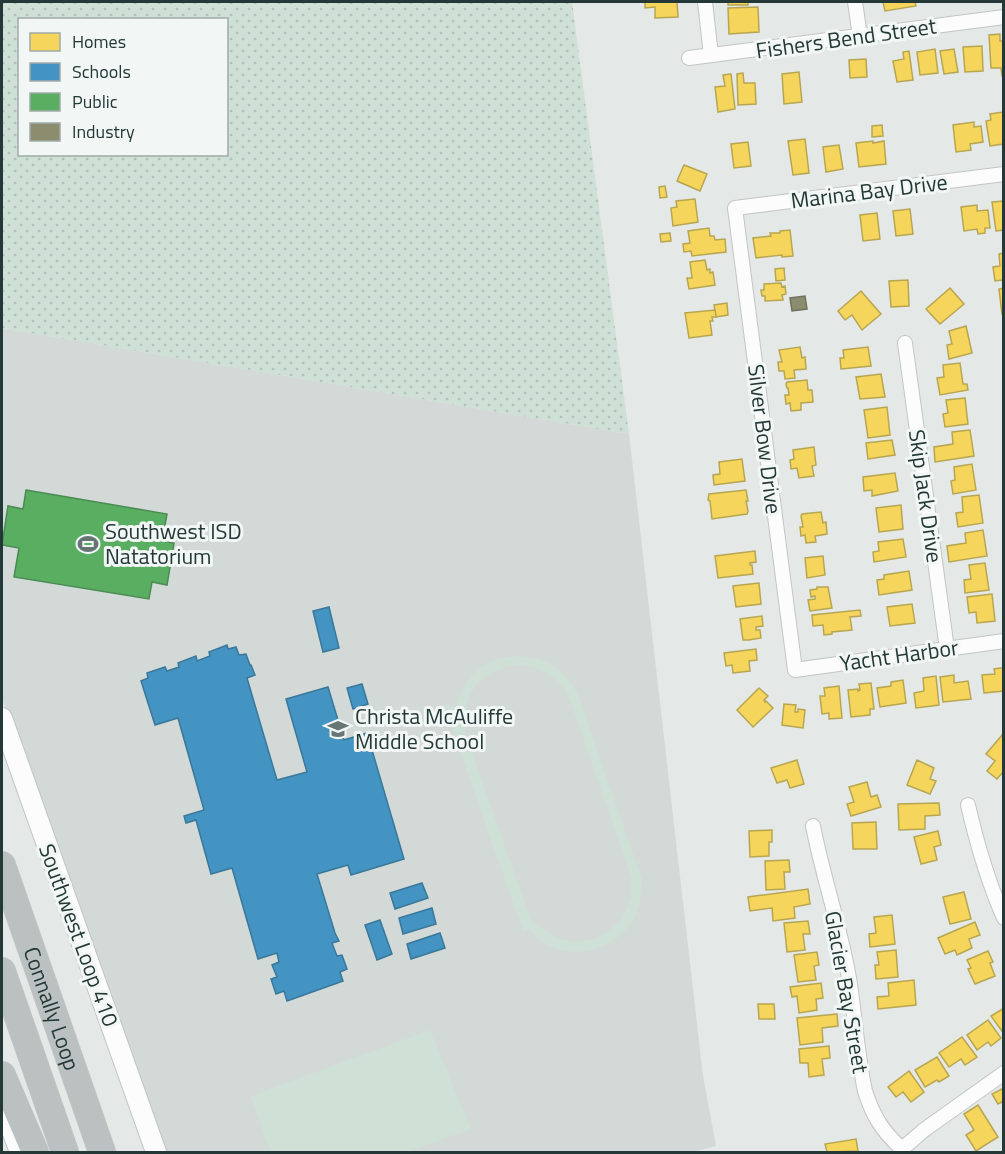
<svg xmlns="http://www.w3.org/2000/svg" width="1005" height="1154" viewBox="0 0 1005 1154" font-family="'Titillium Web',sans-serif">
<defs>
<pattern id="grass-dots" width="8" height="8" patternUnits="userSpaceOnUse" patternTransform="scale(1.5)"><rect width="8" height="8" fill="#cfe0d7"/><path d="M2 2h.1M6 6h.1" fill="none" stroke="#b2c1b9" stroke-width="1.8" stroke-linecap="round"/></pattern>
</defs>
<rect width="100%" height="100%" fill="#e4e8e7"/>
<polygon fill="#d2d9d7" points="2,328 629,434 703,1076 716,1146 693,1152 161,1152 2,699"/>
<path fill="url(#grass-dots)" fill-rule="evenodd" d="M2 2H572L629 434 2 328ZM20 20H226V154H20Z"/>
<g fill="#cfe0d7" fill-rule="evenodd">
<path d="M517 656C549 658 561 667 578 694L642 880C641 894 640 908 633 921 616 947 579 960 550 946 542 942 535 936 529 929L523 931 444 706 453 704 456 712C461 677 481 658 517 656ZM515 665C541 666 555 675 569 697L631 877C631 883 632 890 631 896 629 907 623 917 615 925 588 952 551 944 529 915L465 732C464 694 475 673 515 665Z"/>
<polygon points="430,1030 471,1129 407,1152 270,1152 251,1096"/>
</g>
<g fill="#f6d55c" stroke="#b7a651" stroke-width="1.5">
<polygon points="645,2 677,2 678,17 655,18 655,7 645,8"/>
<rect x="728" y="2" width="20" height="3"/>
<polygon points="883,2 915,2 916,6 885,11"/>
<polygon points="758,7 759,32 729,34 728,8"/>
<polygon points="1000,34 1000,41 1004,41 1004,76 1002,76 1001,68 991,68 989,35"/>
<polygon points="982,46 983,71 965,72 963,47"/>
<polygon points="935,49 938,73 920,75 917,52"/>
<polygon points="954,49 958,72 944,74 940,51"/>
<polygon points="909,51 913,80 897,82 893,61 904,59 903,52"/>
<polygon points="866,59 867,77 850,78 849,60"/>
<polygon points="799,72 802,102 784,104 782,74"/>
<polygon points="743,73 744,83 755,83 756,104 738,105 737,74"/>
<polygon points="731,74 735,109 718,112 715,87 725,86 723,75"/>
<polygon points="1003,112 1003,144 990,146 986,121 991,120 990,114"/>
<polygon points="974,122 974,127 981,126 983,142 970,144 971,150 956,152 953,125"/>
<polygon points="882,125 883,136 872,137 872,126"/>
<polygon points="805,139 809,173 793,175 788,141"/>
<polygon points="873,141 873,143 884,141 886,164 859,167 856,143"/>
<polygon points="748,142 751,166 734,168 731,144"/>
<polygon points="839,145 843,169 826,172 823,147"/>
<polygon points="684,165 707,174 700,191 677,181"/>
<polygon points="665,186 667,197 660,198 659,187"/>
<polygon points="695,199 698,222 673,226 671,208 677,207 676,201"/>
<polygon points="1004,201 1004,230 996,231 992,202"/>
<polygon points="977,205 977,211 988,210 990,228 985,228 985,233 978,234 977,229 964,231 961,207"/>
<polygon points="910,209 913,234 896,236 893,211"/>
<polygon points="877,213 880,239 863,241 860,215"/>
<polygon points="709,228 710,236 714,236 715,240 725,239 726,252 692,256 691,251 684,252 683,244 690,243 688,231"/>
<polygon points="790,230 793,256 782,257 782,255 756,258 753,238 771,236 770,233 780,233 780,231"/>
<polygon points="670,233 671,241 661,242 660,234"/>
<polygon points="1004,253 1004,282 1002,280 995,281 993,267 1000,266 999,254"/>
<polygon points="705,260 707,270 710,269 710,273 713,272 715,285 689,289 687,278 692,278 690,262"/>
<polygon points="784,268 785,280 776,281 775,269"/>
<polygon points="908,280 909,306 891,307 889,281"/>
<polygon points="781,283 782,287 785,286 786,294 782,295 783,300 765,301 765,296 762,296 761,290 764,290 764,284"/>
<polygon points="950,288 964,304 940,324 926,309"/>
<polygon points="1004,288 1004,313 1002,314 999,289"/>
<polygon points="861,291 881,314 862,330 852,315 845,320 838,311"/>
<polygon points="727,303 728,315 716,317 714,305"/>
<polygon points="715,310 716,317 712,317 713,321 710,321 712,335 689,338 685,313"/>
<polygon points="966,326 972,353 949,359 947,345 952,344 949,331"/>
<polygon points="800,347 802,358 805,357 806,369 794,370 795,378 785,379 784,371 779,371 778,362 782,362 779,350"/>
<polygon points="868,347 871,366 841,369 840,358 844,358 843,350"/>
<polygon points="960,363 963,384 967,384 968,390 940,395 937,378 944,377 943,365"/>
<polygon points="881,374 885,397 860,399 856,377"/>
<polygon points="807,380 808,390 812,390 813,402 801,403 801,410 791,411 790,403 786,404 785,395 789,395 788,388 787,388 786,384 787,382"/>
<polygon points="965,398 968,424 945,427 943,414 948,413 946,400"/>
<polygon points="887,407 890,435 868,438 864,410"/>
<polygon points="970,430 974,456 935,462 934,447 953,444 952,432"/>
<polygon points="892,440 895,455 868,459 866,443"/>
<polygon points="814,447 816,465 812,466 814,476 799,478 797,468 791,469 790,460 794,459 793,450"/>
<polygon points="742,459 745,481 714,485 713,475 720,474 719,462"/>
<polygon points="972,464 976,490 953,494 951,481 955,480 954,467"/>
<polygon points="895,473 898,491 872,496 872,490 864,491 863,477"/>
<polygon points="746,490 748,501 746,501 748,511 747,514 712,519 710,501 708,500 709,494"/>
<polygon points="979,495 983,523 958,527 956,513 963,512 962,497"/>
<polygon points="901,505 903,529 879,532 876,508"/>
<polygon points="821,512 823,523 826,522 827,534 815,536 816,542 806,543 805,535 801,536 800,527 803,527 801,516 802,514"/>
<polygon points="983,530 987,556 949,562 947,546 966,543 965,533"/>
<polygon points="903,539 906,557 874,562 873,552 879,551 878,542"/>
<polygon points="755,551 756,562 750,563 750,565 752,565 753,574 718,578 715,556"/>
<polygon points="823,556 825,575 807,578 805,558"/>
<polygon points="985,563 989,590 965,593 964,580 971,579 969,565"/>
<polygon points="909,571 912,590 879,595 877,580 884,579 884,575"/>
<polygon points="759,583 761,604 736,607 733,586"/>
<polygon points="817,587 828,587 832,608 810,611 808,600 815,599 815,596 811,597 810,590 817,589"/>
<polygon points="992,594 995,621 977,623 976,612 969,613 967,597"/>
<polygon points="912,604 915,623 890,626 887,607"/>
<polygon points="860,610 861,616 850,617 852,630 832,632 832,634 824,635 823,625 813,626 812,615"/>
<polygon points="762,616 763,626 756,627 756,630 760,630 761,638 749,640 743,640 740,619"/>
<polygon points="756,649 757,660 749,661 750,671 733,673 732,665 726,666 724,653"/>
<polygon points="1001,668 1004,668 1004,691 984,693 982,675 995,674 994,669"/>
<polygon points="954,675 954,683 968,681 971,699 943,702 940,677"/>
<polygon points="936,676 939,705 916,708 914,693 924,691 923,678"/>
<polygon points="903,680 906,703 880,707 877,688 891,686 891,682"/>
<polygon points="871,683 874,709 870,709 870,715 851,717 848,690 858,689 858,691 860,690 859,684"/>
<polygon points="839,686 842,718 829,719 829,713 822,714 820,696 825,696 824,688"/>
<polygon points="759,688 768,696 764,700 765,702 766,701 773,708 753,727 737,710"/>
<polygon points="784,704 796,705 795,712 798,712 798,709 805,710 803,728 782,725"/>
<polygon points="1003,734 1004,771 997,779 987,771 995,761 986,754"/>
<polygon points="797,760 804,784 790,788 787,780 777,783 771,768"/>
<polygon points="917,760 934,768 930,779 936,781 930,794 907,785"/>
<polygon points="867,782 871,797 877,795 881,807 851,816 847,804 854,802 849,787"/>
<polygon points="939,803 940,815 925,816 925,829 899,830 898,804"/>
<polygon points="876,822 877,849 853,849 852,823"/>
<polygon points="772,830 772,842 769,842 769,856 750,857 749,831"/>
<polygon points="938,831 941,845 934,847 937,860 921,864 914,837"/>
<polygon points="789,860 790,872 784,872 785,889 766,890 765,861"/>
<polygon points="808,889 810,904 794,907 795,918 773,921 772,908 750,911 748,897"/>
<polygon points="964,892 971,919 950,924 943,897"/>
<polygon points="892,915 895,944 870,947 869,934 876,933 874,917"/>
<polygon points="808,921 810,934 803,934 805,950 787,952 784,923"/>
<polygon points="975,922 980,935 969,939 972,948 957,955 955,950 945,954 938,938"/>
<polygon points="896,950 898,977 876,979 875,965 879,965 877,952"/>
<polygon points="988,951 993,962 990,963 995,976 975,984 968,969 971,968 967,960"/>
<polygon points="817,952 819,965 814,966 816,980 798,982 794,955"/>
<polygon points="914,980 916,1005 878,1009 877,997 889,996 888,983"/>
<polygon points="821,983 823,998 816,999 817,1010 799,1013 797,996 792,997 790,987"/>
<polygon points="758,1004 774,1004 775,1019 759,1019"/>
<polygon points="1004,1008 1004,1034 991,1016"/>
<polygon points="837,1014 838,1026 822,1028 823,1042 800,1045 797,1018"/>
<polygon points="988,1020 1001,1038 991,1046 988,1042 977,1050 967,1035"/>
<polygon points="962,1037 977,1057 965,1065 961,1059 949,1067 939,1053"/>
<polygon points="829,1046 830,1058 822,1059 824,1075 809,1077 808,1063 800,1063 799,1049"/>
<polygon points="937,1057 949,1076 939,1082 937,1080 925,1087 915,1070"/>
<polygon points="909,1071 924,1092 911,1102 903,1092 896,1097 888,1087"/>
<polygon points="1004,1088 1004,1101 998,1104 992,1094"/>
<polygon points="978,1105 998,1137 976,1151 966,1135 974,1130 964,1114"/>
<polygon points="856,1139 858,1151 827,1152 825,1144"/>
</g>
<g fill="#4393c3" stroke="#3a7899" stroke-width="1.5">
<polygon points="329,607 339,648 323,652 313,611"/>
<polygon points="227,645 228,649 236,647 239,655 246,654 250,665 251,665 255,675 247,678 277,780 307,772 286,699 328,687 344,740 367,733 404,859 351,875 348,865 317,874 335,933 339,941 332,943 337,956 342,955 347,969 340,972 343,981 287,1001 284,991 276,994 271,979 277,977 272,965 279,962 277,953 258,959 232,868 211,874 196,820 186,823 184,816 204,810 178,718 155,725 141,681 148,678 147,673 165,667 167,671 179,667 178,663 196,656 197,661 210,656 209,652"/>
<polygon points="362,684 368,704 353,709 347,688"/>
<polygon points="422,883 428,898 395,909 390,893"/>
<polygon points="432,908 436,924 403,934 399,918"/>
<polygon points="380,920 392,954 377,960 365,925"/>
<polygon points="440,933 445,948 411,959 407,944"/>
</g>
<polygon fill="#5aae61" stroke="#4a8b54" stroke-width="1.5" points="26,490 167,514 162,541 174,543 167,585 152,582 149,599 14,577 19,548 2,545 8,506 23,509"/>
<polygon fill="#8c8c6e" stroke="#6d735e" stroke-width="1.5" points="805,296 807,309 792,311 790,298"/>
<g fill="none" stroke-linecap="round" stroke-linejoin="round">
<g stroke="#c1c5c4" stroke-width="16">
<g id="minor">
<polyline points="705,2 711,55"/>
<polyline points="855,2 860,36"/>
<polyline points="689,58 1004,17"/>
<polyline points="1004,174 735,208 795,670 1004,641"/>
<polyline points="905,343 947,649"/>
<path d="M968 805C977 844 988 882 1004 918"/>
<path d="M813 826C823 877 840 926 849 978 855 1015 857 1054 865 1091 873 1116 882 1131 902 1149"/>
<polyline points="900,1152 902,1149 924,1130 1004,1073"/>
</g>
</g>
<g stroke="#c0c5c4" stroke-width="22">
<g id="secondary">
<polyline points="2,718 156,1152"/>
<polyline points="4,1109 20,1152"/>
</g>
</g>
<g stroke="#bdc4c3" stroke-width="28">
<g id="motorway">
<path id="s1" d="M2 865 102 1152"/>
<polyline points="2,971 65,1152"/>
<polyline points="2,1075 35,1152"/>
</g>
</g>
<use href="#minor" stroke="#fbfcfb" stroke-width="14"/>
<use href="#secondary" stroke="#fbfcfb" stroke-width="20"/>
<use href="#motorway" stroke="#bbc1c1" stroke-width="26"/>
</g>
<defs>
<g id="stadium-bare" transform="scale(1.62)"><path d="M0-5a6.5 5 0 1 0 0 10a6.5 5 0 1 0 0-10ZM-3.5-1.8h7v3.6h-7Z" fill="#677675" stroke="#f2f7f5" stroke-width="2.5" paint-order="stroke"/></g>
<g id="school-bare" transform="scale(1.62)"><path d="M0-5L7-2L0 1L-7-2ZM-4 1L0 2.5L4 1V4Q0 6-4 4Z" fill="#677675" stroke="#f2f7f5" stroke-width="2.5" paint-order="stroke"/></g>
</defs>
<g fill-rule="evenodd">
<use href="#stadium-bare" x="88" y="544"/>
<use href="#school-bare" x="338" y="729"/>
</g>
<g text-anchor="middle" stroke-width="6" stroke-linejoin="round" paint-order="stroke">
<g font-size="22" fill="#243937" stroke="#f2f7f5">
<text transform="translate(846 38) rotate(-8)" y="8">Fishers Bend Street</text>
<text transform="translate(869 191) rotate(-7)" y="8">Marina Bay Drive</text>
<text transform="translate(765 439) rotate(83)" y="8">Silver Bow Drive</text>
<text transform="translate(926 496) rotate(82)" y="8">Skip Jack Drive</text>
<text transform="translate(899 655) rotate(-8)" y="8">Yacht Harbor</text>
<text transform="translate(79 935) rotate(70)" y="8">Southwest Loop 410</text>
<text transform="translate(847 992) rotate(80)" y="8">Glacier Bay Street</text>
<text dy="8" stroke="none"><textPath href="#s1" startOffset="152">Connally Loop</textPath></text>
</g>
<g font-size="22" fill="#243937" stroke="#f2f7f5" text-anchor="start">
<text x="105" y="539">Southwest ISD<tspan x="105" dy="25">Natatorium</tspan></text>
<text x="355" y="724">Christa McAuliffe<tspan x="355" dy="25">Middle School</tspan></text>
</g>
</g>
<rect width="1005" height="1154" fill="none" stroke="#243937" stroke-width="6"/>
<rect x="18" y="18" width="210" height="138" fill="#f2f7f5" stroke="#a0aba9" stroke-width="1.5"/>
<rect x="30" y="33" width="30" height="18" fill="#f6d55c" stroke="#a0aba9" stroke-width="1.5"/>
<text x="72" y="48" font-size="18" fill="#243937">Homes</text>
<rect x="30" y="63" width="30" height="18" fill="#4393c3" stroke="#a0aba9" stroke-width="1.5"/>
<text x="72" y="78" font-size="18" fill="#243937">Schools</text>
<rect x="30" y="93" width="30" height="18" fill="#5aae61" stroke="#a0aba9" stroke-width="1.5"/>
<text x="72" y="108" font-size="18" fill="#243937">Public</text>
<rect x="30" y="123" width="30" height="18" fill="#8c8c6e" stroke="#a0aba9" stroke-width="1.5"/>
<text x="72" y="138" font-size="18" fill="#243937">Industry</text>
</svg>
